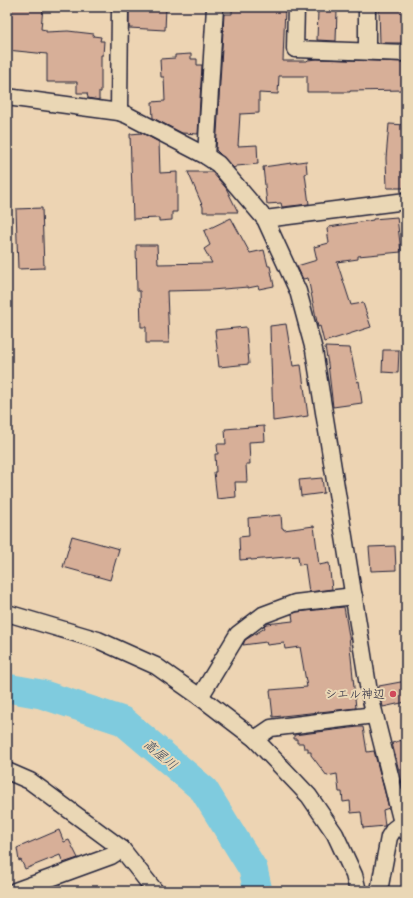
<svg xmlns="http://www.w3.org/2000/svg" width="413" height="898" viewBox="0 0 413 898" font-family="'Gochi Hand','Klee One',sans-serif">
<rect width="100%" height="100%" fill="#edd4b3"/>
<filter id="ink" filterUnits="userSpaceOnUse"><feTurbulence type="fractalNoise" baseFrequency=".025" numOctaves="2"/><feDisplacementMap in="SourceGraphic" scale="8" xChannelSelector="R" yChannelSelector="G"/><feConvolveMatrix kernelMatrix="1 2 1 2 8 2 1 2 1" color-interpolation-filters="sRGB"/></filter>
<g filter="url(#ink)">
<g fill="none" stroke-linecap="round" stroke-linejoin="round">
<polyline stroke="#7fcbde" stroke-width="29" points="7,688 41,694 123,721 204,790 253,869 258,891"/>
</g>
<g fill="#d7af98" stroke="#22223b">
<polygon points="7,7 43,7 41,29 46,30 46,32 68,31 94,34 93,36 101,37 100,41 104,41 103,55 101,55 101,92 99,92 99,100 88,98 87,93 77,93 77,82 47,82 47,54 7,50"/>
<polygon points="129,7 166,7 165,30 129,28"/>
<polygon points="232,7 285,7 283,61 307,61 308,60 317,59 406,62 406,73 404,74 404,90 350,91 350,92 307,92 307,76 279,76 278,94 259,93 259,113 240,114 238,146 257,145 258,164 237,166 234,168 216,150 224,14 232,14"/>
<polygon points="318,10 337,10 336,41 317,40"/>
<polygon points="379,10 406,10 406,43 380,43"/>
<polygon points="191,54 191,59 197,59 197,65 202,65 198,134 182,133 153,118 152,102 165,101 164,77 161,77 160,59 175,58 175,55"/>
<polygon points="389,124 406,125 406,188 387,188 386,158"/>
<polygon points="142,133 159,142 160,173 177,172 177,212 172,212 172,220 159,221 159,218 133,219 130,134"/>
<polygon points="306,161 307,173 305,174 309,204 282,207 281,203 267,204 263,167"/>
<polygon points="188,172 212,172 226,188 238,212 203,212 203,207"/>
<polygon points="42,208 44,268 18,269 16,209"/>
<polygon points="397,217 401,252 358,256 358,259 337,262 351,305 363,303 371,327 324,342 320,326 318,327 308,278 303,279 297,266 317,260 314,247 329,243 327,229 329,228 329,227 373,220 373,219"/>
<polygon points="231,218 250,253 264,250 268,266 270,266 274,286 259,289 258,286 248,288 248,287 211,290 167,291 169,343 146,343 146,327 141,327 140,291 137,291 136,245 157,245 158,264 212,263 204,249 210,245 204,231"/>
<polygon points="286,324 293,366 301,365 308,416 273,421 270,326"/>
<polygon points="246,327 249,364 219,367 215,330"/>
<polygon points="325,347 350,348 357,382 359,381 362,403 333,407 328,364"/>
<polygon points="383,350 399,350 398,373 382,372"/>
<polygon points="264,426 265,441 249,442 250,464 246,464 247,482 235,482 236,497 217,499 214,472 216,472 215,454 218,454 217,444 226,444 225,429"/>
<polygon points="322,478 324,493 301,496 299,480"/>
<polygon points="281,515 282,528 283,528 284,530 314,526 319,565 329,563 332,589 309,592 305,564 299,565 298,556 251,560 251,559 240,560 239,537 249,536 248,518"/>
<polygon points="72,536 119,549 110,580 63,567"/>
<polygon points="395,546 396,570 371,571 369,547"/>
<polygon points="344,607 349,636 356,708 273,717 270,690 307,687 300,647 285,649 284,643 267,645 266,642 243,645 245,640 265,628 264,626 266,624 293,621 292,614 297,612"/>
<polygon points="406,681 406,702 383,707 379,686"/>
<polygon points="358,727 363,727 367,752 374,751 389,808 383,810 385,826 363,828 361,812 351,813 350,801 343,802 342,792 339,792 337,774 327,776 311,755 311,752 308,752 308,748 304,748 303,743 297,743 297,739 294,739 294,735"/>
<polygon points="406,739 406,782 402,783 392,743"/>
<polygon points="59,830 64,842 69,840 78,858 63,863 60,855 25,869 21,860 19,861 17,848"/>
</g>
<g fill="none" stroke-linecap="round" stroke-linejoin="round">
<g stroke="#22223b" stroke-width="19">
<g id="street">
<polyline points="296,7 295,49 406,53"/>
<polyline points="367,51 367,7"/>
<polyline points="7,97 119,112 127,115 206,156 218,164 265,219 298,291 314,350 369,692 402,823 406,832"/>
<polyline points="119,112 120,7"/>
<polyline points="206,156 215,7"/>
<polyline points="265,219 406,201"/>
<polyline points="7,613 98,640 156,666 200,697 255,739 309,796 335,834 354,875 358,891"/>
<polyline points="200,697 238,634 263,615 295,603 354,596"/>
<polyline points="255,739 271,728 374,715"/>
<polyline points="7,771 30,781 122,849 155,891"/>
<polyline points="15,891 111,856 122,849"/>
<polyline points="379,891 389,837 394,829 402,823"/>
</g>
</g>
<use href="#street" stroke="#ead7b5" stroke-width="16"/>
</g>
</g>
<circle fill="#d1495b" stroke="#ead7b5" stroke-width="1.5" cx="393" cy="694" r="4"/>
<g text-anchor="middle" stroke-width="4" stroke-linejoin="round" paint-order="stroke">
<g font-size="12" fill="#22223b" stroke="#ead7b5" text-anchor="end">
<text x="385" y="698">シエル神辺</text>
</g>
<g font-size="13" font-style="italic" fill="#35445c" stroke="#ead7b5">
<text transform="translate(161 754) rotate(40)" y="5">高屋川</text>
</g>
</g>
<rect width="413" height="898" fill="none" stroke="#ead7b5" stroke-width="24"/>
<rect x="12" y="12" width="389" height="874" fill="none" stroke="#22223b" stroke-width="1.5" filter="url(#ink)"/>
</svg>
